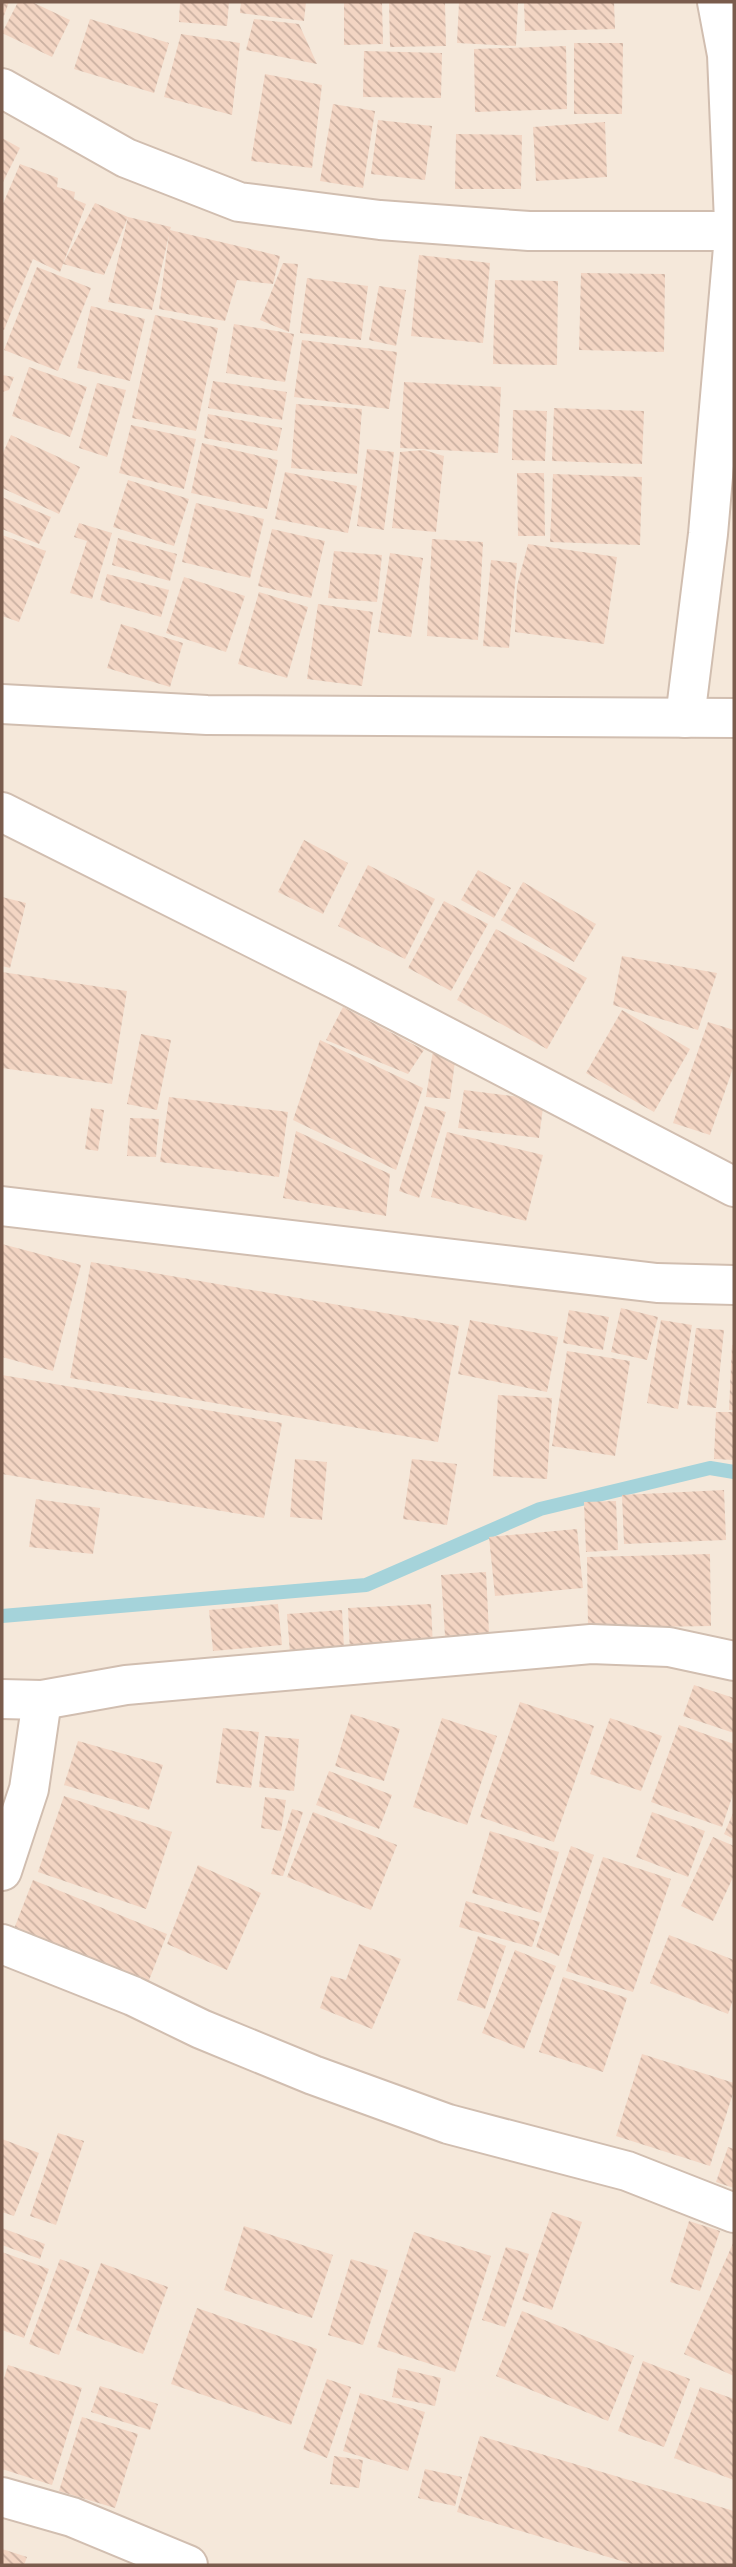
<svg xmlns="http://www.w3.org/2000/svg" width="736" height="2567" viewBox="0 0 736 2567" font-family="Commissioner,sans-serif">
<defs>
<pattern id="building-back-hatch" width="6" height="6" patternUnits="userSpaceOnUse" patternTransform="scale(1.75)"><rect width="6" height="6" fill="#f3d5c3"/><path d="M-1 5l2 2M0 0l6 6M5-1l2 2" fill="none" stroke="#cab0a1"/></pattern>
</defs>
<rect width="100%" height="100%" fill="#fdf6ec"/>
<rect fill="#f5e8da" x="2" y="2" width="732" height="2563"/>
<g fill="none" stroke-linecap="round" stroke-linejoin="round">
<polyline stroke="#a5d3da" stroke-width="14" points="2,1616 366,1585 540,1509 710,1468 734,1472"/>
</g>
<g fill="url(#building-back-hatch)">
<polygon points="2,2 9,2 2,21"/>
<polygon points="18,2 32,2 70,20 52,57 2,33"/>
<polygon points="180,2 229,2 227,26 179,22"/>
<polygon points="241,2 306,2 304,21 240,13"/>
<polygon points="344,2 382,2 383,44 344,45"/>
<polygon points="389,2 445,2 446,46 390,47"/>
<polygon points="459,2 518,2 516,46 457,43"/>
<polygon points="524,2 614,2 615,29 525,31"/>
<polygon points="90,19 169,43 154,93 74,69"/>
<polygon points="254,19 299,24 317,64 246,50"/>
<polygon points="181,34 240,43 232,115 164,97"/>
<polygon points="574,43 623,43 622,114 574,114"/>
<polygon points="566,46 567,109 475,112 474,49"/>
<polygon points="364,51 442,53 441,98 363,97"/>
<polygon points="265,74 322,85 312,168 251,161"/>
<polygon points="333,104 375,111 363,188 320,181"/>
<polygon points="378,120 432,126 425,180 371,174"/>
<polygon points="605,122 607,177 536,181 533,127"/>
<polygon points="456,134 522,135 521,189 455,189"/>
<polygon points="2,138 20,148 2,184"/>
<polygon points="20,164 58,178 57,187 75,192 74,199 86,204 63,264 95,203 128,217 171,227 170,230 280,256 273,284 237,280 225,321 159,309 169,235 152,310 108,302 128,217 104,275 63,264 60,272 33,259 4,330 2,329 2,206"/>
<polygon points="419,255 490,263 483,343 411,336"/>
<polygon points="283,263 298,264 289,332 260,320"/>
<polygon points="37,267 91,288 58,371 4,350"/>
<polygon points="581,273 665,274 664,352 579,350"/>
<polygon points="307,278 368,286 361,340 300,333"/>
<polygon points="495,280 558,281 557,365 493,364"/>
<polygon points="379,286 406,290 396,346 369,340"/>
<polygon points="91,306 145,319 130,381 77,368"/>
<polygon points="155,315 218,328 196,431 132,418"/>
<polygon points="234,324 294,334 285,382 226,373"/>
<polygon points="302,340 397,352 389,409 294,397"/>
<polygon points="29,367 87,387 70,437 12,416"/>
<polygon points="2,375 14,377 9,390 2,392"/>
<polygon points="213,381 287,392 282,420 208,408"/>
<polygon points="404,382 501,387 498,453 400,448"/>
<polygon points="97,383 126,390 107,457 79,448"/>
<polygon points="296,404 362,409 357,474 291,468"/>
<polygon points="554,408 644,411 642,464 552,461"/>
<polygon points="513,410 547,411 545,461 512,460"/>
<polygon points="208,414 282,428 277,451 204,438"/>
<polygon points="131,425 196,439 184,489 119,473"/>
<polygon points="11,435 80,467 59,514 2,488 2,455"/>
<polygon points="202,443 278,460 267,509 191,493"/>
<polygon points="367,449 394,452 384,530 357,526"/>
<polygon points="424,450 444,456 436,532 392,528 400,452"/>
<polygon points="285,472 357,486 348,533 275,519"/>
<polygon points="517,473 544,473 545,536 518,536"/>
<polygon points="553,474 642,477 640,545 550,542"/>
<polygon points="128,480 189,499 174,546 113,527"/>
<polygon points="2,497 51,517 39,544 2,529"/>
<polygon points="196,503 264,519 250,578 182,562"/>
<polygon points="79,523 112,533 92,599 70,593 87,541 74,537"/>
<polygon points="272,529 325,541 311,598 258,586"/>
<polygon points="2,535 46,551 19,622 2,616"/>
<polygon points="118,538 177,554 170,581 112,565"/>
<polygon points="432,539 483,542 478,640 427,636"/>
<polygon points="528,544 617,557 604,644 515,632 517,586"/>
<polygon points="334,551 382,555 377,602 328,598"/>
<polygon points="390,553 423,558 411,637 378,632"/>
<polygon points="491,560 517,563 509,648 483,646"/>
<polygon points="107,574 169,590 161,617 100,600"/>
<polygon points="184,577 245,596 226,652 166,633"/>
<polygon points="259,592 308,607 287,678 238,664"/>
<polygon points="318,604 373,612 362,686 307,679"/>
<polygon points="121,624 183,643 170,687 107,668"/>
<polygon points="304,840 348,863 323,914 278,892"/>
<polygon points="368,865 435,899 405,959 338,926"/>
<polygon points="478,870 511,888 494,918 461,900"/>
<polygon points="523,882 596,924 574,962 501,920"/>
<polygon points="2,897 26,903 10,968 2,966"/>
<polygon points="444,901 488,924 451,991 408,968"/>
<polygon points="496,929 587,978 547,1049 457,1000"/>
<polygon points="622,956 717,973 698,1030 613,1005"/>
<polygon points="2,972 127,991 112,1084 2,1068"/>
<polygon points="343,1007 424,1050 408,1074 326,1040"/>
<polygon points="622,1010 690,1049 654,1112 586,1073"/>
<polygon points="708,1022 734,1030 734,1065 710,1135 673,1123"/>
<polygon points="141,1034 171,1040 157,1110 127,1104"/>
<polygon points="320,1040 423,1088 396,1170 293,1120"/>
<polygon points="433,1051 456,1054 450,1099 426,1097"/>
<polygon points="464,1090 544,1100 539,1138 458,1128"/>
<polygon points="169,1097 288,1112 279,1177 160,1162"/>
<polygon points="425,1106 446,1112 419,1198 399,1191"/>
<polygon points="91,1108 104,1110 98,1151 85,1149"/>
<polygon points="130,1118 159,1119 156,1157 127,1156"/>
<polygon points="296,1131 390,1174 386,1216 283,1198"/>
<polygon points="447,1132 543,1155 526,1221 431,1197"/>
<polygon points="2,1244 81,1265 53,1371 2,1357"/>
<polygon points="91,1262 459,1326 438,1442 70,1378"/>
<polygon points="621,1308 658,1317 647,1360 611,1352"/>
<polygon points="569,1310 609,1317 603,1350 563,1343"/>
<polygon points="470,1320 558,1337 547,1392 458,1374"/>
<polygon points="661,1320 692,1325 678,1409 647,1403"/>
<polygon points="696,1328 724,1330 716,1408 687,1405"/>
<polygon points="732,1345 734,1345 734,1410 729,1410"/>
<polygon points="567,1351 630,1361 615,1456 552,1446"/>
<polygon points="2,1375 282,1423 264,1518 2,1474"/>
<polygon points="498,1395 552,1398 547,1479 493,1476"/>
<polygon points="716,1412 734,1412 734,1460 714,1459"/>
<polygon points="295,1459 327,1462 322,1520 290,1517"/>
<polygon points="412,1459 457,1464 447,1525 403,1519"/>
<polygon points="724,1490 726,1540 624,1544 622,1495"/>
<polygon points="36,1499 100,1508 93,1554 29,1547"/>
<polygon points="616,1501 618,1550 586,1552 584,1502"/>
<polygon points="577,1529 583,1588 495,1596 489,1537"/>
<polygon points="710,1554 711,1626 588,1628 587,1557"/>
<polygon points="486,1572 489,1633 445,1636 441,1575"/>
<polygon points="278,1604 282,1645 213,1651 209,1610"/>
<polygon points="431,1604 433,1648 350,1652 348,1608"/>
<polygon points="342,1610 344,1648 290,1653 287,1614"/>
<polygon points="694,1685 734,1698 734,1733 683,1716"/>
<polygon points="520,1702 594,1726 554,1842 480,1817"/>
<polygon points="351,1714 400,1729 384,1781 335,1766"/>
<polygon points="442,1718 497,1736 467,1825 413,1807"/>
<polygon points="610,1718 662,1736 641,1791 590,1774"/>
<polygon points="679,1725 734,1744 734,1791 722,1827 651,1802"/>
<polygon points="223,1728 259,1732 251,1788 216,1783"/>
<polygon points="265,1736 299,1739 294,1791 259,1787"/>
<polygon points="78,1741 163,1765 149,1810 64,1785"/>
<polygon points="329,1771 392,1795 379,1829 316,1805"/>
<polygon points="64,1796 172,1832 146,1909 38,1872"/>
<polygon points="265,1797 286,1800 281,1831 261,1828"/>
<polygon points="292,1809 303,1812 283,1876 271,1874"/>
<polygon points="734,1811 734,1839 724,1834"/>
<polygon points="313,1812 397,1845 371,1910 287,1877"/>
<polygon points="652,1812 705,1831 688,1877 636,1857"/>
<polygon points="490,1831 559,1852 541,1913 472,1893"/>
<polygon points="713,1837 734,1846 734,1875 713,1921 681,1906"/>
<polygon points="571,1846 594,1855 559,1956 536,1947"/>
<polygon points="603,1857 671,1879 633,1992 566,1971"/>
<polygon points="198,1865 261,1893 227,1970 167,1944"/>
<polygon points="33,1880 167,1934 146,1988 12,1934"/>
<polygon points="466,1901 540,1922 532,1947 459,1927"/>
<polygon points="669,1935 734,1960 734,1997 728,2014 650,1983"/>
<polygon points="478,1936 506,1946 485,2009 457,2000"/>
<polygon points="359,1944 401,1959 372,2029 320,2008 331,1976 346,1980"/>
<polygon points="515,1950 556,1966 524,2049 482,2033"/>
<polygon points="563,1977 627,1998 603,2072 539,2052"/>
<polygon points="642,2054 734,2083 734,2090 710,2166 616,2136"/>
<polygon points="58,2133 84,2141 56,2225 30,2216"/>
<polygon points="2,2139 39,2153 14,2216 2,2212"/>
<polygon points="728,2147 734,2149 734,2188 716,2182"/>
<polygon points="552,2212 582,2222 552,2310 522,2300"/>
<polygon points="689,2221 720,2231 700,2291 670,2282"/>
<polygon points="244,2226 333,2255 312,2318 224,2290"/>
<polygon points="2,2228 45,2244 40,2259 2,2245"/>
<polygon points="414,2232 491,2256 455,2372 377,2347"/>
<polygon points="734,2241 734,2376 684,2354"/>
<polygon points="506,2247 529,2254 505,2327 482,2320"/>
<polygon points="2,2252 49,2269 24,2338 2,2330"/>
<polygon points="60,2259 90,2270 59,2355 29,2344"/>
<polygon points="351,2259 388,2270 363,2345 328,2335"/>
<polygon points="101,2263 168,2287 143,2354 76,2330"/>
<polygon points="197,2308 317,2349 291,2425 171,2384"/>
<polygon points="522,2311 634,2356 608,2421 496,2376"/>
<polygon points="643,2361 690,2379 664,2447 618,2431"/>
<polygon points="8,2365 82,2388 52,2485 2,2469 2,2385"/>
<polygon points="398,2368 441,2378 435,2406 392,2397"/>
<polygon points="327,2379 351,2387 327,2458 303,2449"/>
<polygon points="100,2386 158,2404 150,2430 91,2412"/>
<polygon points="700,2387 734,2399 734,2480 674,2458"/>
<polygon points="360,2393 425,2412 408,2471 343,2451"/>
<polygon points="82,2417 138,2434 115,2508 59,2491"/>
<polygon points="480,2436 734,2511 734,2565 635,2565 457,2512"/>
<polygon points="334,2456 363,2460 359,2488 330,2484"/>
<polygon points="425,2469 462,2477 455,2506 418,2498"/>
<polygon points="2,2549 27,2557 24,2565 2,2565"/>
</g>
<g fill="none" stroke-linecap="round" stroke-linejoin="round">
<g stroke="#d1beb0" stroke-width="42">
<g id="street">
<polyline points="717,2 727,55 734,222"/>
<polyline points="2,88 126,158 239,202 380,220 529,231 734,231"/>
<polyline points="2,704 207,715 734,718"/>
<polyline points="685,718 708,534 734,236"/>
<polyline points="2,812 341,982 734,1187"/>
<polyline points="2,1206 657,1283 734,1285"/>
<polyline points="2,1699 42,1700 126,1685 591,1644 669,1647 734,1661"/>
<polyline points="2,1871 29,1789 42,1700"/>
<polyline points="2,1944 133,1996 201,2029 313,2075 448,2124 627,2171 734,2213"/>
<polyline points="2,2497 72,2517 188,2565"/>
</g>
</g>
<use href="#street" stroke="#fff" stroke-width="38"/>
</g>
<rect width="736" height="2567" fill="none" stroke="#7a5c4d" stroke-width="7"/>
</svg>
